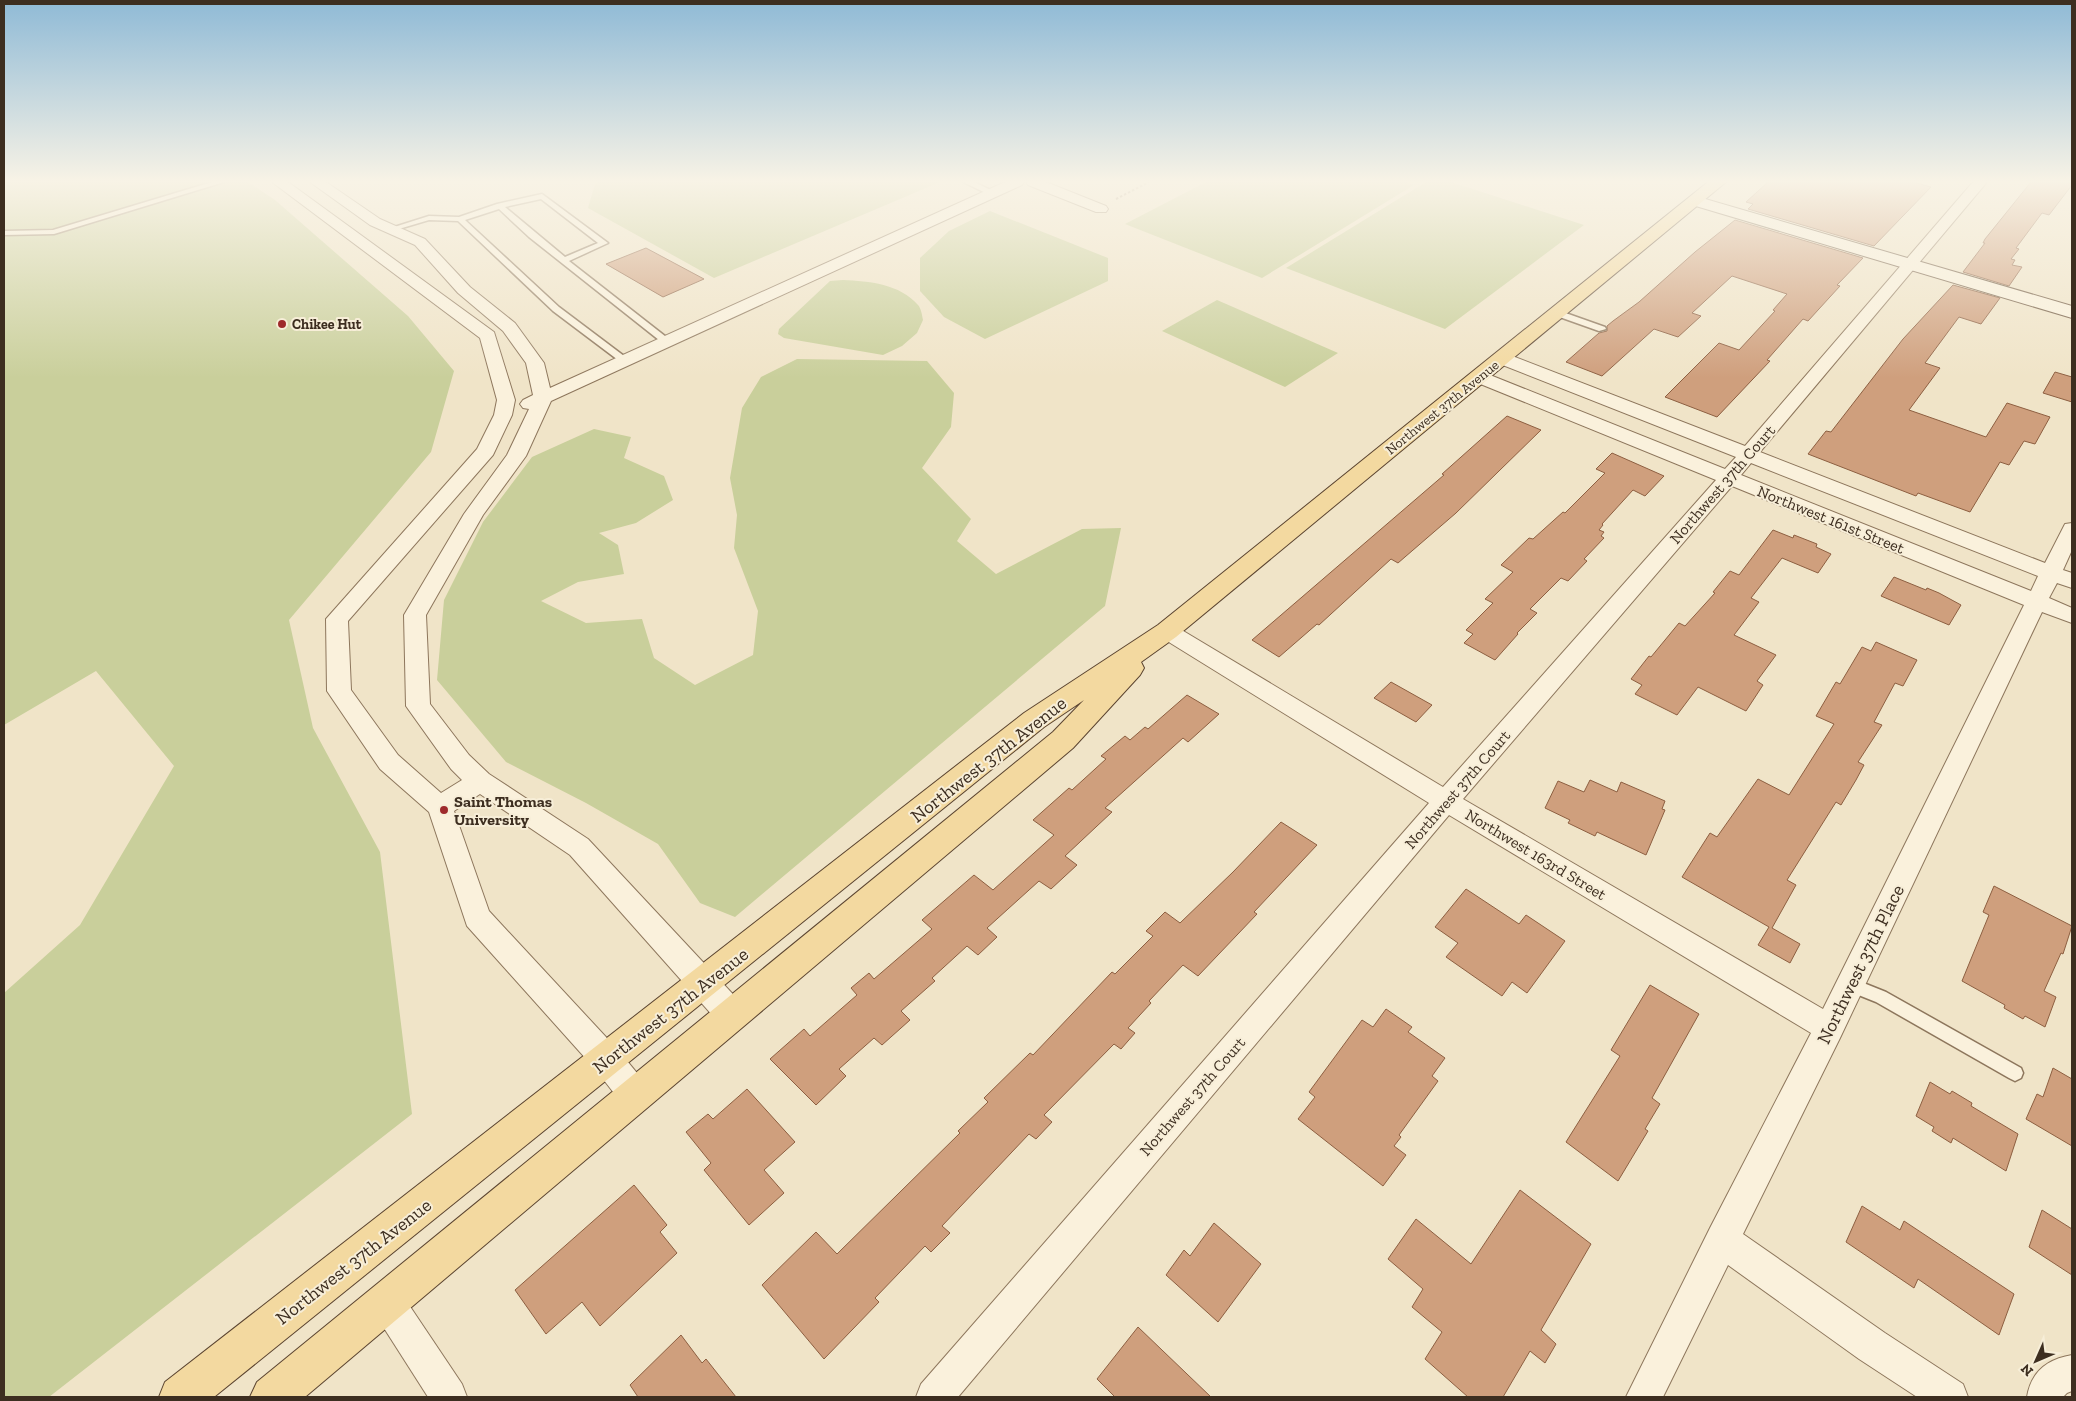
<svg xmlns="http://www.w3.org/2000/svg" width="2076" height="1401" viewBox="0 0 2076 1401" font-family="'Zilla Slab',serif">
<rect width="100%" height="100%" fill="#f0e4c8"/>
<g fill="#c9cf9b">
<polygon points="4,182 248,182 275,200 408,316 454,371 431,452 289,620 313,728 380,852 412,1114 49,1397 4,1397 4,993 80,925 174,766 96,671 4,725"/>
<polygon points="598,182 940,182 714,278 588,208 595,184"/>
<polygon points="1206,182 1406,182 1414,185 1262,278 1125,224"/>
<polygon points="1426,182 1451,182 1584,225 1445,329 1286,268"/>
<polygon points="990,211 1108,258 1108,281 985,339 944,317 920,291 920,258 949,231"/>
<path d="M843 280C869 281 900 284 918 305 921 308 922 315 923 320L917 333 902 346 883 355 784 338 778 334 779 329 830 281Z"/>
<polygon points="1217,300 1338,353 1285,387 1162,331"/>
<polygon points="797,359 927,361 954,393 951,427 922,468 971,519 957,541 996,574 1082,529 1121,528 1105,606 735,917 700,903 658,844 586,803 506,762 437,680 444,600 483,522 532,457 594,429 631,437 624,458 664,476 673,500 636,523 599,533 618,545 624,574 578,582 541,601 586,623 642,619 654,658 695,685 753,655 758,611 734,548 737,515 730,478 742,408 761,377"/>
</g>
<g fill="#cf9f7d" stroke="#8d5f41">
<polygon points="1768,182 1913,182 1931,187 1874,246 1748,209 1753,204 1746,202"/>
<polygon points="2031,182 2072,182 2072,185 2049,215 2042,213 2016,248 2019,249 2011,259 2015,260 2012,265 2022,267 2009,286 1963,272 1985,243 1983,243 1985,239"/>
<polygon points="1735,220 1863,258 1837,285 1840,286 1808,321 1803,319 1767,360 1770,361 1717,417 1665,397 1719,343 1739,350 1775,311 1773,310 1787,294 1732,276 1692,313 1701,316 1678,337 1654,329 1602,376 1566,362 1599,333 1607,331 1607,326 1613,321 1639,302 1695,252"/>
<polygon points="646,248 704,279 663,297 606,264"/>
<polygon points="1953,285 2000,298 1981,324 1959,317 1925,363 1940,368 1909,410 1986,437 2007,403 2050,417 2035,444 2024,441 2009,465 2000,462 1970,512 1918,493 1916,496 1808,454 1826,431 1831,432 1903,339"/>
<polygon points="2055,372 2072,377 2072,402 2043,393"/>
<polygon points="1507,416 1541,430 1456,513 1398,563 1391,559 1319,625 1317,624 1279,657 1252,640 1444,475 1442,474"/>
<polygon points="1612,453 1664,476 1645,496 1633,490 1602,524 1603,525 1599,530 1604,532 1601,536 1604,538 1584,559 1587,561 1568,581 1561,578 1530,609 1537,613 1517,633 1518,634 1495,660 1464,643 1473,634 1466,630 1493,603 1485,599 1513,572 1501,565 1529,538 1533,539 1563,512 1565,513 1605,473 1596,469"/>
<polygon points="1773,530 1793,538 1794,535 1817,544 1816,547 1831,554 1818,573 1782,558 1751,598 1759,602 1734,635 1776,655 1757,681 1763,685 1746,711 1698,687 1677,715 1635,694 1642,685 1631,679 1649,656 1651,657 1679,623 1685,626 1715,593 1713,592 1730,571 1739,575"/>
<polygon points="1894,577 1926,590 1927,588 1939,593 1961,605 1949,625 1881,596"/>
<polygon points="1876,642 1917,660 1903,686 1895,683 1874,722 1882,725 1858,762 1864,765 1856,780 1841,805 1836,802 1787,880 1796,885 1772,928 1800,944 1790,963 1758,945 1769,927 1682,877 1710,833 1717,837 1758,779 1789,795 1834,724 1816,716 1836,682 1840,684 1862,647 1871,651"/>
<polygon points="1391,682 1432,705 1416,722 1374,698"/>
<polygon points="1187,695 1219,714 1188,742 1183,738 1105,808 1112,812 1065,856 1077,865 1051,889 1039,881 987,928 997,937 978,955 967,946 932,978 935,981 901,1011 910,1020 882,1045 874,1038 839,1069 846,1076 816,1105 770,1059 804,1029 810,1036 857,995 851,988 869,973 874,979 932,929 922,920 974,875 993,890 1054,835 1033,820 1069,788 1072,790 1106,759 1101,756 1125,736 1130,740 1145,727 1148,729"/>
<polygon points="1590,780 1617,792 1621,782 1665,801 1662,809 1665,810 1646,855 1597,832 1595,836 1568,823 1570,820 1545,808 1558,781 1584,792"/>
<polygon points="1281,822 1317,845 1254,912 1257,914 1198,976 1183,965 1149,1001 1151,1003 1128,1028 1135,1033 1121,1049 1114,1044 1044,1115 1052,1122 1036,1139 1029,1134 942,1226 950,1233 931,1252 925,1246 875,1298 879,1302 824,1359 762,1285 816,1232 837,1254 960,1133 958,1131 988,1102 984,1098 1030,1053 1033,1055 1112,972 1115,974 1153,936 1146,931 1165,912 1180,923 1233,872"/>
<polygon points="1994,886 2072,926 2063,954 2061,953 2044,991 2056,997 2045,1027 2025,1016 2023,1019 2004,1008 2005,1005 1962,981 1989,915 1983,912"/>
<polygon points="1466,889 1519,924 1526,915 1565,941 1527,993 1512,982 1502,996 1446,957 1458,943 1435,927"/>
<polygon points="1650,985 1699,1014 1652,1098 1660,1104 1645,1129 1648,1131 1618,1181 1566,1142 1620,1056 1611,1050"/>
<polygon points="1386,1009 1412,1027 1408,1032 1445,1058 1432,1076 1438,1081 1399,1135 1401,1137 1394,1146 1406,1155 1383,1186 1298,1119 1315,1097 1309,1092 1362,1020 1373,1027"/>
<polygon points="2053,1068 2072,1079 2072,1146 2026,1119 2037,1094 2043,1097"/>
<polygon points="1930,1082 1950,1094 1952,1091 1972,1103 1971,1106 2018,1134 2006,1171 1953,1138 1951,1143 1932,1131 1934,1127 1916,1116"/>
<polygon points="747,1089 795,1142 764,1170 784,1193 749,1225 704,1170 711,1163 686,1132 708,1114 713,1119"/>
<polygon points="634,1185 667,1225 660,1232 677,1253 600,1326 582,1302 546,1334 515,1290"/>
<polygon points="1520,1190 1591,1244 1541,1330 1556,1344 1545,1363 1530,1351 1503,1397 1468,1397 1425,1359 1442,1332 1412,1307 1423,1289 1388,1259 1416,1219 1471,1264"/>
<polygon points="1862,1206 1900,1230 1904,1221 2014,1294 1999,1335 1918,1279 1914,1288 1846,1242"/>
<polygon points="2042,1210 2072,1229 2072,1275 2029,1247"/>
<polygon points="1214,1223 1261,1264 1218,1322 1166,1275 1184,1250 1190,1256"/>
<polygon points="1138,1327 1211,1397 1115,1397 1097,1379"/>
<polygon points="681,1335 702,1363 706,1359 736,1397 638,1397 630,1385"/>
</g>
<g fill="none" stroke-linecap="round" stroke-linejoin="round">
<g stroke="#8d765c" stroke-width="3">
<g id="lane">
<polygon points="212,182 224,182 54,234 4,235 4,231 53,230"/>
<polygon points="963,182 974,182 997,193 990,195"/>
<path d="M542 194 608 243 569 261 670 340V344H664L529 237 499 209 465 220 559 307 628 359V363H622L553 311 458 221 429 220 392 231 388 229 429 216 459 217 497 204ZM541 199 598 243 565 257 505 207Z"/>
<polygon points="1557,310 1605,327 1606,329 1599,331 1554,315 1554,311"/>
<polygon points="1851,978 1886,992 2021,1068 2023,1073 2021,1078 2015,1081 2009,1078 1876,1002 1846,990 1843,985 1846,980"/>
</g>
</g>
<g stroke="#8d765c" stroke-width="2">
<g id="street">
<polygon points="272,182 288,182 494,332 515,400 512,415 493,455 348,621 351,690 398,755 441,793 462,780 451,769 406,706 404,615 464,514 507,455 529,409 523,408 520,404 523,400 533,395 526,363 503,331 458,293 415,245 370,225 310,182 326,182 380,219 425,239 470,287 515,323 544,363 550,388 1005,182 1024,182 1022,185 551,401 526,456 483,515 426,615 430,704 469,755 489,774 588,839 743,1005 747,1015 743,1025 732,1029 721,1025 570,855 480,794 454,811 489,911 618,1050 646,1084 651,1095 646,1106 635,1110 624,1106 596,1070 467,926 429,812 380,769 327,691 326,619 477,449 494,415 497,400 480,338"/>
<polygon points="1026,182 1046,182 1106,206 1108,209 1106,212 1096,212 1028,185"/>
<path d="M1973 182H1987L1760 452 2045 563 2065 524 2072 523V550L2063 570 2072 573V588L2057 583 2049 598 2072 608V623L2042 612 1840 1038 1743 1234 1885 1333 1963 1384 1968 1397H1917L1859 1359 1728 1265 1663 1397H1626L1710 1228 1811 1033 1449 815 958 1397H916L921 1384 1429 803 1159 636 1156 631 1159 626 1167 623 1175 626 1443 787 1716 480 1473 381 1470 377 1473 373 1479 372 1485 373 1725 469 1736 457 1495 362 1492 358 1495 354 1501 353 1507 354 1745 446ZM1751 463 2038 576 2031 591 1741 475ZM1732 486 2024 605 1823 1009 1463 799Z"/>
<polygon points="387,1284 399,1290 462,1384 467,1397 428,1397 375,1314 369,1302 375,1290"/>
<path d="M2072 1355V1391L2067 1393 2063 1397H2027C2031 1372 2047 1359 2072 1355Z"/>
</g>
</g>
<g stroke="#6f573f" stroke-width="2">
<polygon id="secondary" points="1695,196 2072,306 2072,318 1689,204 1687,201 1689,198"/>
</g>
<g stroke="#5b4430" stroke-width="2">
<polygon id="primary" points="1708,182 1726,182 1176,637 1141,662 1144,668 1140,675 1073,748 305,1397 250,1397 257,1382 1053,732 1084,700 1044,727 214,1397 159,1397 165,1382 1024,713 1158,625"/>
</g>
<polyline stroke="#8d765c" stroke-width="2" stroke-dasharray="2.5 2" stroke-linecap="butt" points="1116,199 1149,182"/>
<use href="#lane" fill="#faf1dc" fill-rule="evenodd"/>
<use href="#street" fill="#faf1dc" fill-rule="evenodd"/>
<use href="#secondary" fill="#faf1dc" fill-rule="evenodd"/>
<use href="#primary" fill="#f3d9a0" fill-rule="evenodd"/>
</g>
<linearGradient id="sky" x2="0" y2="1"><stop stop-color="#8fbad6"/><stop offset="0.48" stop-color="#f8f3e6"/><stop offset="1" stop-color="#f8f3e6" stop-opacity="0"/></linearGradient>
<rect width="2076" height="378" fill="url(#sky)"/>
<g fill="#9e2a2b" stroke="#f7eed8" stroke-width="2">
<circle cx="282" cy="324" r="5"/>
<circle cx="444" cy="810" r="5"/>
</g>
<g text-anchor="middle" stroke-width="4" stroke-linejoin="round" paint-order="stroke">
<g font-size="14" font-weight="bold" fill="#3d2e20" stroke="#f7eed8" text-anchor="start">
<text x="292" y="329">Chikee Hut</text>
</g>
<g font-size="14" fill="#3d2e20" stroke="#f7eed8">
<text transform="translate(1442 407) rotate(-39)" y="5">Northwest 37th Avenue</text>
</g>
<g font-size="16" fill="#3d2e20" stroke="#f7eed8">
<text transform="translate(1722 484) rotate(-49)" y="6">Northwest 37th Court</text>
<text transform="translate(1831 519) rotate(22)" y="6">Northwest 161st Street</text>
<text transform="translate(1457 789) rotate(-49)" y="6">Northwest 37th Court</text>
<text transform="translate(1536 854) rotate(31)" y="6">Northwest 163rd Street</text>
<text transform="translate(1192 1096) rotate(-49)" y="6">Northwest 37th Court</text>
</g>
<g font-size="16" font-weight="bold" fill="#3d2e20" stroke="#f7eed8" text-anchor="start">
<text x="454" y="807">Saint Thomas<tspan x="454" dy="18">University</tspan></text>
</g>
<g font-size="19" fill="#3d2e20" stroke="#f7eed8">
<text transform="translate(988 759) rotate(-38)" y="7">Northwest 37th Avenue</text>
<text transform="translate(1860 964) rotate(-64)" y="7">Northwest 37th Place</text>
<text transform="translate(670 1010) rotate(-38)" y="7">Northwest 37th Avenue</text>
<text transform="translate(353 1261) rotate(-38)" y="7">Northwest 37th Avenue</text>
</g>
</g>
<rect width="2076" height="1401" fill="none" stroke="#3d2e20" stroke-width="10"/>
<g transform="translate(2036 1361) rotate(225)" stroke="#f7eed8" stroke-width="4" paint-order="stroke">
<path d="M0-4L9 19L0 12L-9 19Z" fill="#3d2e20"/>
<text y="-8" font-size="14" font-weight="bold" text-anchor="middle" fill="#3d2e20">N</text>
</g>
</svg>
